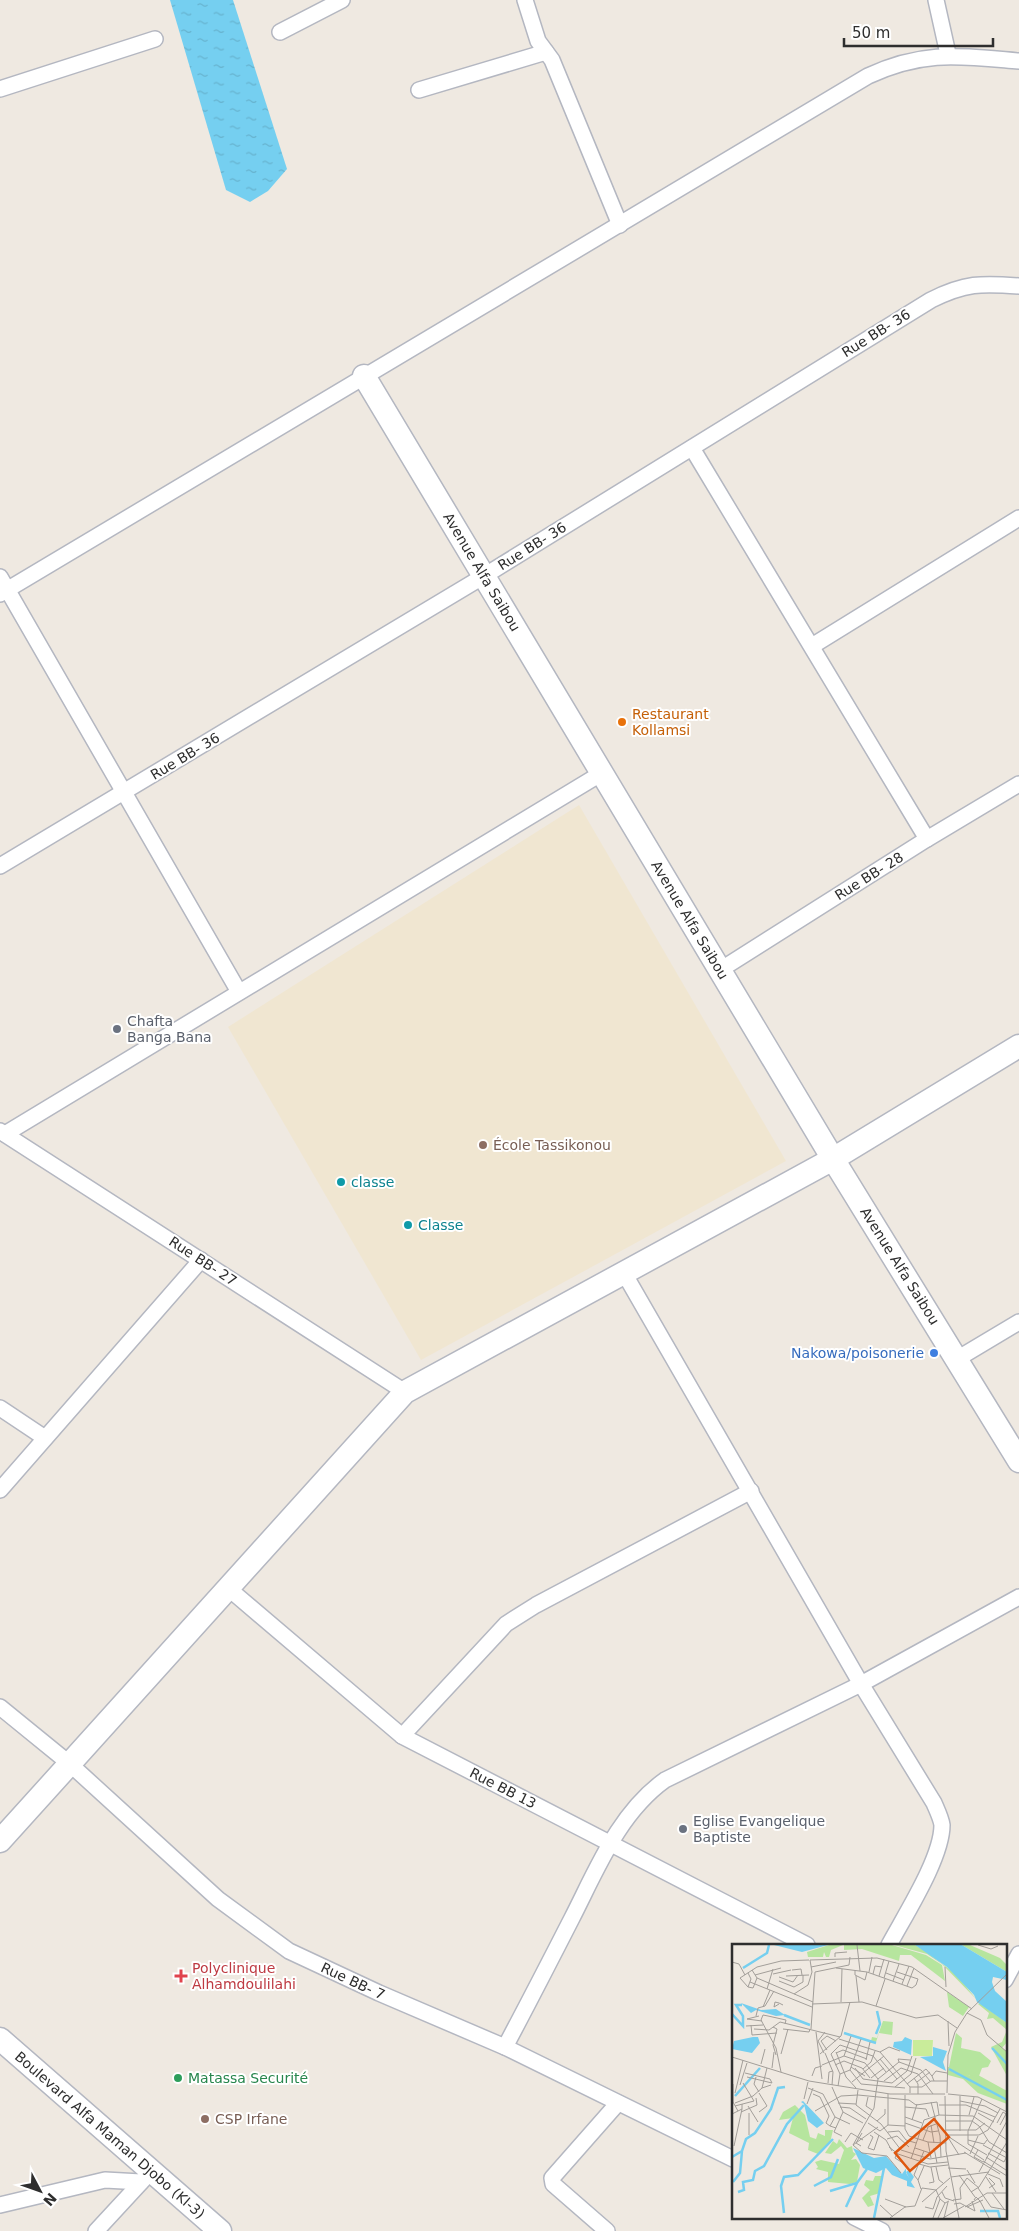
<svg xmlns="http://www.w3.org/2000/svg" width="1019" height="2231" viewBox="0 0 1019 2231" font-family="'DejaVu Sans',sans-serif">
<defs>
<pattern id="water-ripples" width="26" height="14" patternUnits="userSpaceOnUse" patternTransform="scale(1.25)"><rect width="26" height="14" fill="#75cff0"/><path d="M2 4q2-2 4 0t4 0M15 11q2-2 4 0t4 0" fill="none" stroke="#66b2ce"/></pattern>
</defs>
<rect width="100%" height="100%" fill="#efe9e1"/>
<polygon fill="#f0e6d1" points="579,805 786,1161 421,1360 228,1027"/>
<polygon fill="url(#water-ripples)" points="170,0 233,0 287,169 268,191 250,202 226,190"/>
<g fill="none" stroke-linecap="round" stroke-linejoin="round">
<g stroke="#b4b7c1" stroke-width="18">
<g id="street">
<polyline points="525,0 538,41 552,60 620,225"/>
<polyline points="936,0 948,54"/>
<polyline points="280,32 342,0"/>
<polyline points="0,89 155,39"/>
<polyline points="419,90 546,52"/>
<polyline points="692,448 927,839"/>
<polyline points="0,577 239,992"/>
<path d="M0 594 868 76C924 50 960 56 1019 61"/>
<polyline points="812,646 1019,518"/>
<path d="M0 866 484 576 931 300C965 283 981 283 1019 286"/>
<polyline points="720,970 927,839 1019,784"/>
<polyline points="0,1131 405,1392"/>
<polyline points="5,1134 602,773"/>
<path d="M624 1273 861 1684 934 1803C937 1810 941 1818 942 1825 942 1858 905 1915 889 1945"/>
<polyline points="957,1359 1019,1322"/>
<polyline points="0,1408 45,1438"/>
<polyline points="0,1490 201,1260"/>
<polyline points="228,1588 402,1736 807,1945"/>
<polyline points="0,1707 70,1764 218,1899 289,1951 379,1993 505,2047 733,2159"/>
<polyline points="402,1736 506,1624 536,1605 751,1491"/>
<polyline points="1005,1980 1019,1954"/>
<path d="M505 2047C528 2004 550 1961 572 1918 597 1869 619 1813 665 1780L861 1684 1019 1597"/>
<polyline points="0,2205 105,2180 141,2182"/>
<polyline points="854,2217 882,2231"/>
<polyline points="96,2231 146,2177"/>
<polyline points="607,2231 553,2184 552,2178 618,2103"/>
</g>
</g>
<g stroke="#b4b7c1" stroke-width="25">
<g id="secondary">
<polyline points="364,376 833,1159 1019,1461"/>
<polyline points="0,1841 405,1392 833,1159 1019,1046"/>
<polyline points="0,2039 220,2231"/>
</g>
</g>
<use href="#street" stroke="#fff" stroke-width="15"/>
<use href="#secondary" stroke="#fff" stroke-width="22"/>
</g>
<circle fill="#e8710a" stroke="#fff" stroke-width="2" cx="622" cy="722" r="5"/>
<g fill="#6b7280" stroke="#fff" stroke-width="2">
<circle cx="117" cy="1029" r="5"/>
<circle cx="683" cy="1829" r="5"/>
</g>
<g fill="#8d6e63" stroke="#fff" stroke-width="2">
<circle cx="483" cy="1145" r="5"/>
<circle cx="205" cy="2119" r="5"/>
</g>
<g fill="#0f9aa8" stroke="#fff" stroke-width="2">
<circle cx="341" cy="1182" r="5"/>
<circle cx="408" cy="1225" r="5"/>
</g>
<circle fill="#3f7fe0" stroke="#fff" stroke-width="2" cx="934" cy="1353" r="5"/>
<path fill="#e0444e" stroke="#fff" stroke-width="2" d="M178.5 1968.5h5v5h5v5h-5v5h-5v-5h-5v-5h5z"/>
<circle fill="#2e9e5b" stroke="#fff" stroke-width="2" cx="178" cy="2078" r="5"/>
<g text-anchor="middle" stroke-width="4" stroke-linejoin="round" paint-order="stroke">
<g font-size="14" fill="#2e2e2e" stroke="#fff">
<text transform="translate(876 333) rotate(-32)" y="5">Rue BB- 36</text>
<text transform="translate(532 546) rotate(-32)" y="5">Rue BB- 36</text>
<text transform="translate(482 572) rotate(59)" y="5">Avenue Alfa Saibou</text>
<text transform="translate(185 756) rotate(-31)" y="5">Rue BB- 36</text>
<text transform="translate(869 876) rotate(-32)" y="5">Rue BB- 28</text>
<text transform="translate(690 920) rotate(59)" y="5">Avenue Alfa Saibou</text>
<text transform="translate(203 1261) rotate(33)" y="5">Rue BB- 27</text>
<text transform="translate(900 1266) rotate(58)" y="5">Avenue Alfa Saibou</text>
<text transform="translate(503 1788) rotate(27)" y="5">Rue BB 13</text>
<text transform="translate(353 1981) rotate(25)" y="5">Rue BB- 7</text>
<text transform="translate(110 2135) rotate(41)" y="5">Boulevard Alfa Maman Djobo (KI-3)</text>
</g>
<g font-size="14" fill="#c56008" stroke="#fff" text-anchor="start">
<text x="632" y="719">Restaurant<tspan x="632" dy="16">Kollamsi</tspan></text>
</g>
<g font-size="14" fill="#5b616d" stroke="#fff" text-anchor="start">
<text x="127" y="1026">Chafta<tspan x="127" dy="16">Banga Bana</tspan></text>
<text x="693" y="1826">Eglise Evangelique<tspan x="693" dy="16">Baptiste</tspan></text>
</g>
<g font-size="14" fill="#785e54" stroke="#fff" text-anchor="start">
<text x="493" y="1150">École Tassikonou</text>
<text x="215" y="2124">CSP Irfane</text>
</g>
<g font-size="14" fill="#0d838f" stroke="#fff" text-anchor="start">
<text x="351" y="1187">classe</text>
<text x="418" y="1230">Classe</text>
</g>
<g font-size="14" fill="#366cbe" stroke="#fff" text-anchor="end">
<text x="924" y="1358">Nakowa/poisonerie</text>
</g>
<g font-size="14" fill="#be3a42" stroke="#fff" text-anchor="start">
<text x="192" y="1973">Polyclinique<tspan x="192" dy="16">Alhamdoulilahi</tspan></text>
</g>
<g font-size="14" fill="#27864d" stroke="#fff" text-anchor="start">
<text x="188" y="2083">Matassa Securité</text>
</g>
</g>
<g transform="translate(732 1944)">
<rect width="275" height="275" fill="#efe9e1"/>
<path d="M224 89 230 94 229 104 248 108 259 117 256 123 250 124 247 132H238L217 123Z" fill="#b6e59e"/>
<path d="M97 1H111L99 6 97 13H94L92 8 91 13H76L75 8ZM162 1H183L193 7 224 30 244 55 210 20 195 10ZM230 1H238L268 14 275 21V28ZM248 59 275 79V98L270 104 275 108V132L259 103 270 98 275 86 261 74 255 75 257 69 246 60ZM216 123H224L238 132 246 131 275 147V160L246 149 231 135 216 131Z" fill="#b6e59e"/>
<path d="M112 1H160L194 11 210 21 213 37 179 11H168L167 17 130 5 112 6ZM215 48 237 63 231 72 217 63ZM151 77 161 78 160 91 147 89 144 98 139 97 140 93 145 94ZM63 161 73 171 78 193 84 195 86 189 93 192V186H101L98 199 86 210 76 206 77 199 57 189 61 174 47 176 51 168ZM107 195 115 204 120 202 121 208 124 210 119 216 124 215 128 221 125 238 118 240 96 238V228L84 225 86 223 83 218 89 216 107 220 112 206 109 202 99 210 93 209 101 197 105 200ZM143 232H151L148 249 138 252 142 261 136 263 130 254 138 246 132 241 134 236 141 237Z" fill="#b6e59e"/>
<path d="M181 96H201L200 112H181Z" fill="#c9ec9a"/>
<path d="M42 1H96L70 8ZM183 1H230L275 28V36L261 33 260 38 263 47 275 58V79L245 58 242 51 215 23ZM9 59 29 66 44 65 53 71 44 72 24 66 19 69ZM21 93H26L28 99 20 109 0 105 2 97ZM173 93 180 96 179 111 161 103 162 98 170 97ZM201 103 215 107 211 118 214 127 188 113 201 112ZM71 157 92 179 85 184 76 177 72 160 69 158ZM121 204 142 214 154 212 170 230 178 219 174 225V229L177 234 174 228 177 226 182 233 179 238 183 244 175 242V237L160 231 154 224 144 229 131 224Z" fill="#75cff0"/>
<path fill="none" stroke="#75cff0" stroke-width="2.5" d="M11 24 35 9 37 1M0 70 11 82V72L4 61H10M52 71 78 81M112 89 144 99M144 90 148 80 145 67M260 104 275 120M217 125 275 156M3 152 28 124M0 213 10 207 14 195 23 189 39 165 46 144 53 143M1 238 8 229 10 207M82 242 99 233 106 215M98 247 125 239 135 225M6 248 12 246 11 238 21 236 23 227 32 222 55 180 72 161M114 263 125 239M248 267H266L268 274M52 269 49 242 52 233 66 231 101 195M142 274 152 224"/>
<path fill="none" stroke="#a29e99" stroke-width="1" d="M125 1 128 27M246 1 259 5 266 2M103 13V9L115 8M0 18 7 20 13 31M79 23 104 18M213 23 214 43M104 24 135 28 180 44 184 41 186 35 165 28M20 26 25 34 81 58M60 26 69 25 70 31M123 26V31L133 36 135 28M83 28 117 21 118 13M137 28 140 13M16 29 19 35 16 43M154 29 172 36M41 30 59 26M141 30 143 22 150 23M23 31 49 24M54 32 77 31M124 32 127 58M147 32 152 15M47 33 61 38 66 31M152 34 157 17M47 37 62 43 71 38V31M161 37 167 20M18 38 80 63M170 40 177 22M175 42 182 24M16 43 8 34 25 23 49 17 77 16M16 43 21 44 25 34M35 45 41 25M62 50 76 41 80 28 78 16 145 14 180 23 240 65M109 58 110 25M47 60 42 63 43 58 47 59 51 61M80 60 130 58 184 74 206 71 225 84M144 62 153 35M31 63 38 46M235 69 249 76 255 91 275 108M24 72 26 64 33 62 42 47M27 72 15 75 30 77M216 77 217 102M19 81 20 91 45 89M14 82 31 81M41 83 45 85 41 101 44 111M22 85 37 86 48 78 108 93M51 85 77 88 78 85M79 85 83 28M84 88 90 135M107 95 148 108 178 143V149M95 106 89 97 95 92 104 97M104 108 114 133 124 144M148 108 157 103 168 107M92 109 86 97 93 88M93 109 101 128 100 141M104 109 111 106 135 115M49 110 56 85M88 110 109 92 118 58M99 110 108 101 141 112 154 128M99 110 108 130 106 142M112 112 119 92M0 113 77 137 158 150H213M148 115 165 135M134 116 138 98M167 118 189 126 198 137M29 120 33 105M90 121 112 112 133 119 146 135 144 148M103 121 112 117 130 124 138 134M119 123 133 132M35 124 30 144 39 141M40 124 42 108M123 124 131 135 160 139 175 127 180 112M131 125 139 118 143 107M118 126 129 140 173 144M49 128 44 104 29 76 31 71 36 72 54 76 53 80M13 129 38 135 40 139M108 130 118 126 129 95M80 132 83 124 90 122M15 133 40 139M24 133 22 140 27 148M139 134 152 124M182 134 186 140V150M146 135 167 118 166 115 178 116M152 137 169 124 186 130 201 150M202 137 200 132 204 127 215 129M120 138 152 112M185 138 198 128M96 139 97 128 101 127M1 140V158L6 167M175 140 194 125 200 132M8 141 15 119M100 143 111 168M163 143 179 130 184 114M178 143H190L199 137H215M76 144 91 150 103 173 118 180M126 146 124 161 149 180 169 206 198 215 234 209M3 149 11 116M215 149 216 111 223 88 235 69 275 30M81 150 88 153 97 172 94 179 98 182M216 150 246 153 275 168M173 151V185L177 192 196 198 214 199M213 152 214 207 227 274M136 153 134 162 140 166M72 155 76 138M250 155 236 187V200L255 211M228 157 253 162 266 169M199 158 208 192 209 213M3 159 21 152 30 144M106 159 124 160M75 160 81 144M207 161H234L263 173M3 162 22 157 11 139M16 162 26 178M108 163 118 164 134 175M173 163 194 165 197 173M83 167 109 152 126 151 177 156 184 161 205 158 207 171M9 168 25 161 24 154M27 168 35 162 27 149M111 168 131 179M17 169V191M246 169 262 178M0 170 10 165V160M237 171 242 153M103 173 98 182 104 184M173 173 190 179M180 176 185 160M145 177 153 170V165M214 177H240L247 182 257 198 275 209M136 179 148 187 156 181 173 182M173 179 199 188 206 187M265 179 271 168 274 170 268 181M156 181V150M199 181 202 199M214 186H244L253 179M228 187V152M142 188 154 196 160 207M156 188 167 187 174 196 184 199M138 191 141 193 136 204 142 206M214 191H247L256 186 268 165M214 191 252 216M110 192 102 188 111 168M155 195 165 192 177 203M217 195 227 211M191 196 196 183 204 180M236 196 252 200 255 196M113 198 119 189 131 196M196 198 199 214M121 201 130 209 155 212 169 229M121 201 142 164 144 148M121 201 146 183M251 201 275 214M2 202 10 165M129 202 124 199 130 189M157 203 166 210 196 220 216 218M183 204 198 209M202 204 205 219M142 206 147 191M246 206 242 213 251 218M232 208 268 230M165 209 163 214 174 221M256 209 272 218 274 214M238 210 246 192M254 213 274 226M179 215 192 176 207 171 241 172 275 196M251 217 275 232M187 220 198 223 216 221M204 223 207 236 211 239M216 224 234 225M235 226 243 239M247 228 275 177M256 230 268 235 271 243M227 231 243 253M219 233 257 228M254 233 264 248M257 234 263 240 257 244M186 236 182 231 192 207M197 239 202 238 199 223M246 244 259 263 275 266M189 245 186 236 192 222M210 248 213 254 222 257M239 248 247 243 275 198M260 249 272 265M153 255 174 263M221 256 229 255 228 244 235 234 247 244M242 256 244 253 248 257 257 274M190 258 204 246 208 255 213 259 217 257M222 260 228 259 243 267 240 257M148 261 161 273M193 263 201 265 205 253 215 242M233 263 255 249H275M235 263 251 256M158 274 173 263 183 262 190 244 204 246 218 234M201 274 208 255M206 274 213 259M211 274 232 262M212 274 216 258"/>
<path fill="#df570e" fill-opacity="0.15" stroke="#df570e" stroke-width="2.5" d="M202 175 217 193 178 227 163 209Z"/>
<rect width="275" height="275" fill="none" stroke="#2e2e2e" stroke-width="2.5"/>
</g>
<g transform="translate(40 2191) rotate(131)" stroke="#ffffff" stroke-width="4" paint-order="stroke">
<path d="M0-4L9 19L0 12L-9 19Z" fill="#2e2e2e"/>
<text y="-8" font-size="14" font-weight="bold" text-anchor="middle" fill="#2e2e2e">N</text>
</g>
<path d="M844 38v8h149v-8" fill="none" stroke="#2e2e2e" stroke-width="2.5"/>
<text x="852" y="38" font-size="15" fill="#2e2e2e" stroke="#ffffff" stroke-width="4" paint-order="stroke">50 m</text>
</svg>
